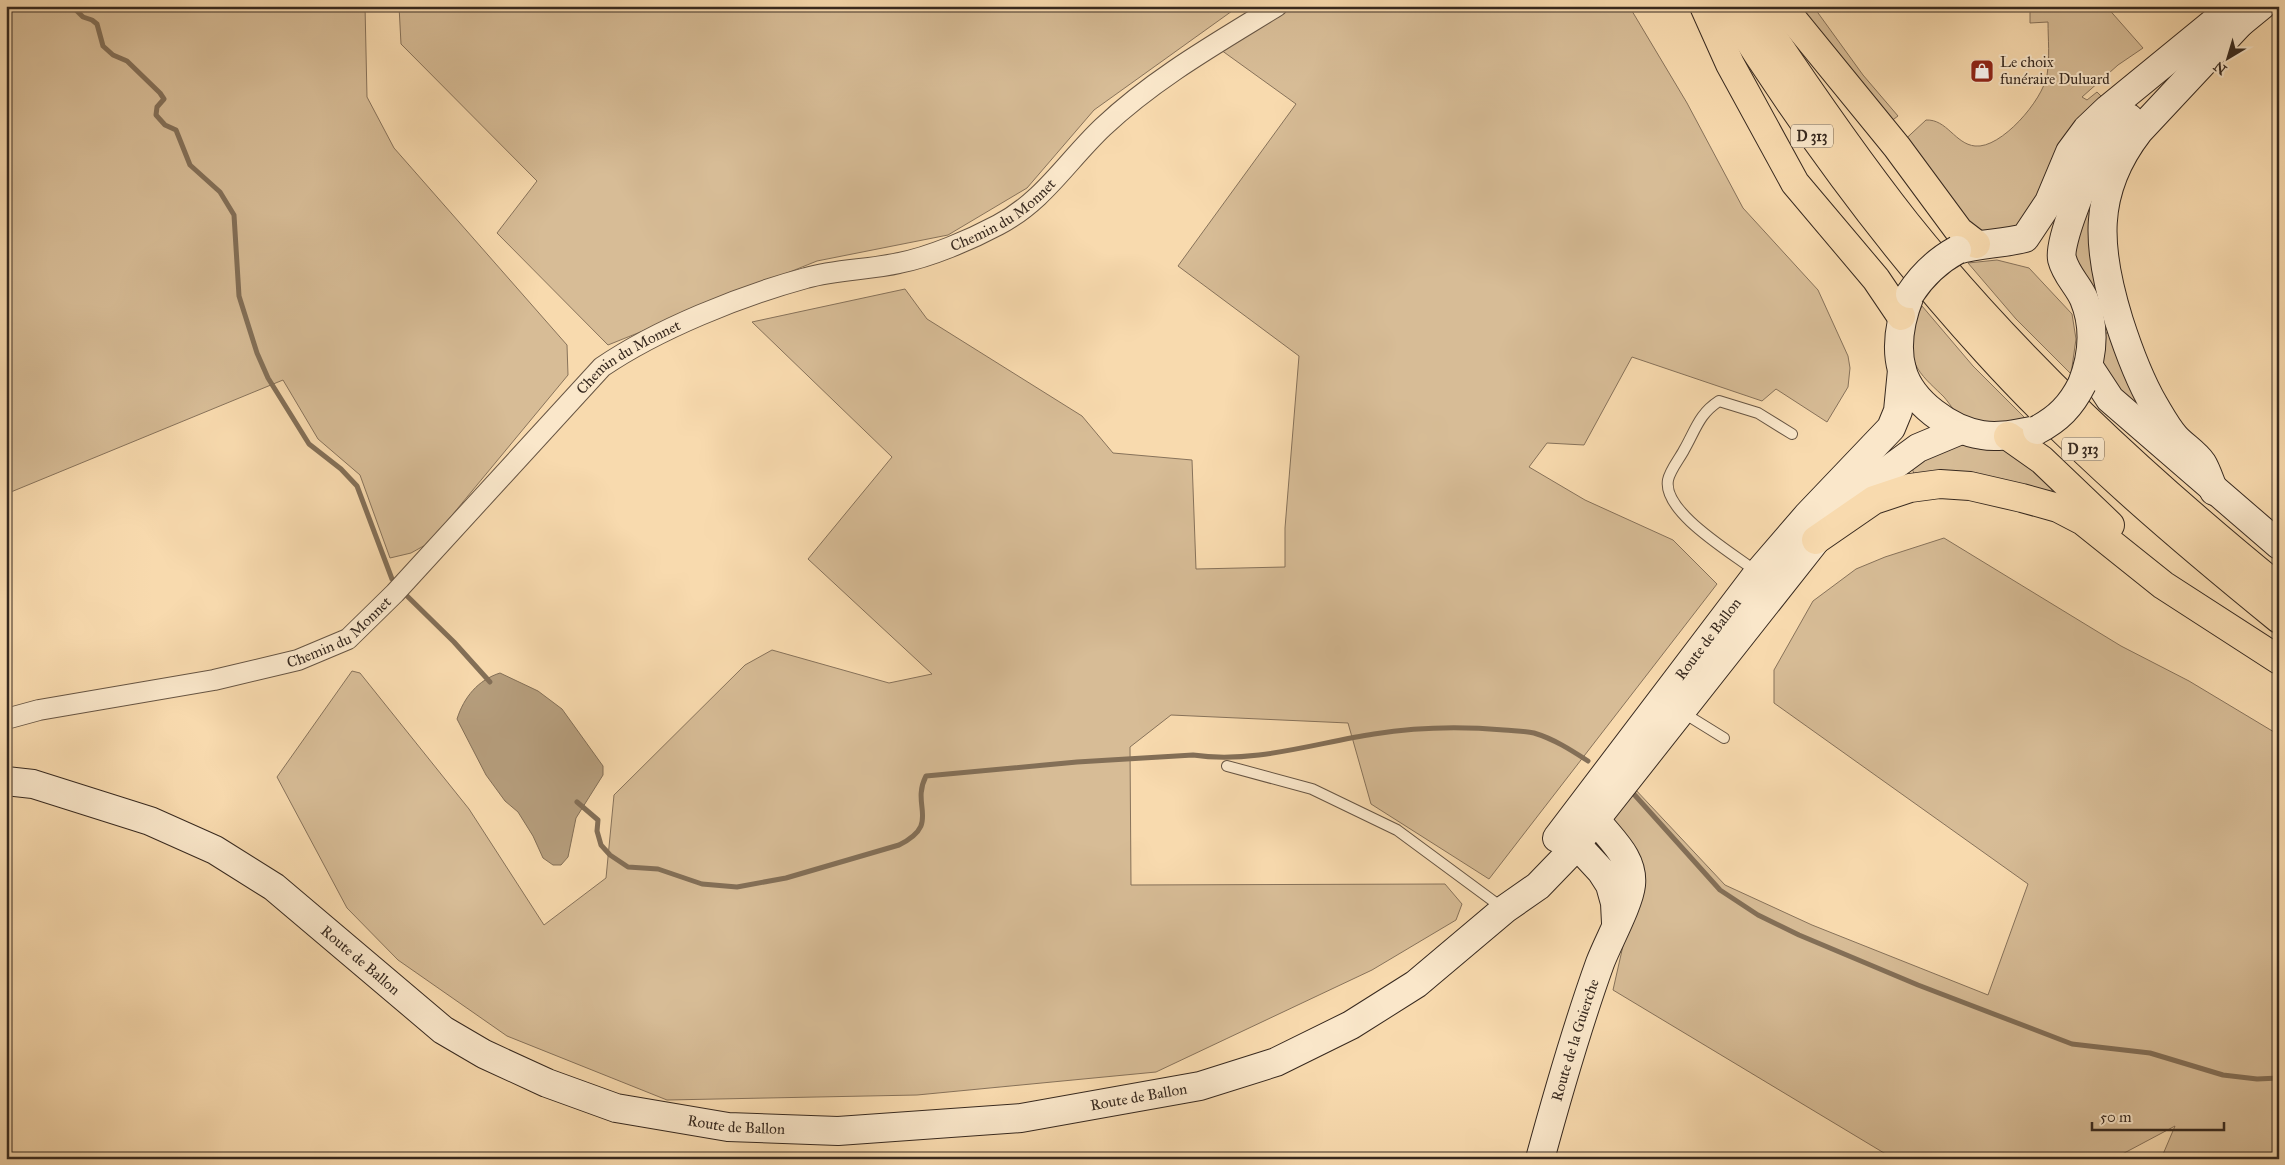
<svg xmlns="http://www.w3.org/2000/svg" width="2285" height="1165" viewBox="0 0 2285 1165" font-family="'IM FELL Great Primer',serif">
<rect width="100%" height="100%" fill="#f8daae"/>
<filter id="stains"><feTurbulence type="fractalNoise" baseFrequency=".004" numOctaves="4"/><feColorMatrix values="0 0 0 0 .2 0 0 0 0 .09 0 0 0 0 .02 0 0 0 .5 -.17"/></filter>
<radialGradient id="worn" r=".72"><stop offset=".6" stop-color="#630" stop-opacity="0"/><stop offset="1" stop-color="#630" stop-opacity=".3"/></radialGradient>
<g fill="#d7bc96" stroke="#87725a">
<polygon points="6,6 365,6 367,97 394,148 567,345 568,375 429,543 411,553 390,558 360,475 318,439 283,380 6,494"/>
<polygon points="399,6 1239,6 1094,110 1027,188 948,235 817,261 608,345 497,233 537,181 401,44"/>
<polygon points="1293,6 1629,6 1687,103 1743,208 1818,290 1848,356 1850,368 1848,387 1827,422 1776,389 1762,401 1632,357 1584,445 1547,443 1529,467 1585,500 1673,540 1717,584 1489,879 1371,804 1348,723 1171,715 1130,747 1131,885 1445,884 1462,904 1456,920 1372,970 1156,1072 917,1095 667,1100 507,1036 398,960 347,908 277,777 352,671 360,673 469,809 544,925 606,878 614,795 745,665 772,650 889,683 932,674 808,559 892,457 752,322 905,289 927,319 1082,416 1113,453 1192,460 1196,569 1285,567 1285,528 1299,356 1178,266 1296,104 1221,50"/>
<polygon points="1782,6 1813,6 1863,75 1898,116 1882,128"/>
<path d="M2030 6H2106L2143 48 2118 65 2082 97 2087 100 2097 92 2102 97 2039 218 1976 244 1897 147 1926 120C1947 119 1955 144 1975 146 2001 149 2043 100 2047 75 2050 58 2048 39 2048 22L2030 23Z"/>
<polygon points="2086,206 2091,207 2096,213 2108,287 2097,306 2065,237"/>
<polygon points="1997,260 2029,268 2072,314 2076,339 2071,374 2016,319 1968,263"/>
<path d="M1922 306 1973 366 2025 418C2009 424 1981 427 1965 419 1957 416 1950 404 1944 397 1936 389 1924 379 1918 369 1907 352 1913 323 1922 306Z"/>
<polygon points="2106,333 2112,333 2135,365 2141,421 2092,348"/>
<polygon points="1946,442 1988,450 2006,449 2051,483 2052,492 2046,496 1919,478 1914,474 1912,468"/>
<polygon points="1944,538 2121,646 2189,681 2279,735 2279,1159 2161,1159 2175,1126 2113,1159 1894,1159 1613,990 1625,937 1614,822 1616,809 1634,788 1725,885 1812,925 1988,995 2028,884 1774,703 1774,670 1813,601 1856,569 1885,557"/>
</g>
<path fill="#b69e7d" stroke="#836f57" d="M500 673 538 691 562 709 603 766V775L576 818 568 857 561 865H553L543 858 533 836 518 812 505 801 486 775 457 719C464 697 478 680 500 673Z"/>
<g fill="none" stroke-linecap="round" stroke-linejoin="round">
<g stroke="#836f57" stroke-width="5">
<polyline points="66,6 74,8 83,17 92,20 97,24 103,46 113,55 127,61 160,93 164,99 157,107 156,115 165,125 176,130 190,165 220,192 234,215 239,296 257,353 268,378 309,444 341,469 357,486 392,579 397,585"/>
<polyline points="402,591 454,642 490,682"/>
<polyline points="1632,792 1720,890 1758,915 1799,935 1918,985 2072,1044 2150,1053 2223,1075 2257,1079 2279,1078"/>
<path d="M577 802 598 820 597 831 601 845 610 855 628 867 658 869 702 884 737 887 786 878 899 845C942 823 910 807 926 776L1077 762 1193 755C1254 764 1315 743 1374 734 1417 727 1461 726 1504 730 1514 731 1525 731 1534 733 1554 739 1571 750 1588 761"/>
</g>
<g stroke="#675543" stroke-width="12">
<g id="lane">
<path d="M1758 573C1736 555 1662 513 1668 480 1670 470 1680 458 1684 450 1696 429 1699 414 1719 401L1758 413 1792 434"/>
<polyline points="1682,712 1724,738"/>
<polyline points="1227,766 1312,789 1397,830 1504,909"/>
</g>
</g>
<g stroke="#675543" stroke-width="22">
<g id="street">
<path id="s1" d="M6 719 39 710 214 680 298 660 348 639 395 593 602 367C658 329 740 296 806 278 836 269 869 270 899 263 930 257 970 240 998 225 1044 201 1067 161 1103 127 1155 78 1217 43 1277 6"/>
</g>
</g>
<g stroke="#37291f" stroke-width="30">
<g id="secondary">
<polyline points="2228,33 2261,6"/>
<path d="M1957 250C1980 243 2002 244 2025 238L2049 202 2070 152 2087 129 2108 109 2234 6"/>
<path d="M1910 295C1901 318 1895 345 1902 370 1911 402 1950 430 1982 435 1998 438 2015 434 2031 431"/>
<polyline points="2089,367 2110,399 2279,545"/>
<path d="M2082 384C2093 356 2096 328 2084 299 2078 285 2066 275 2062 259 2058 242 2086 176 2096 159 2104 143 2117 130 2129 118"/>
<path d="M2214 491C2210 482 2207 471 2202 463 2195 453 2183 446 2175 437 2167 428 2160 415 2154 405 2139 379 2128 349 2119 321 2097 250 2091 193 2139 131L2241 22"/>
<path id="s2" d="M6 781 33 784 150 821 215 850 274 887 443 1030 484 1054 547 1083 616 1108 728 1127 838 1131 1021 1118 1200 1086 1276 1062 1351 1025 1416 984 1505 909 1538 886 1566 857 1816 540 1880 476 1918 448 1961 430"/>
<path id="s3" d="M1557 838 1758 573 1808 515 1891 428 1898 411 1902 370"/>
<path id="s4" d="M1540 1159C1558 1093 1577 1027 1600 963 1608 942 1629 904 1631 885 1634 858 1611 840 1596 820L1573 819 1576 844 1601 871 1610 885 1615 903 1616 923"/>
</g>
</g>
<g stroke="#37291f" stroke-width="30">
<g id="highway">
<polyline points="1704,6 1730,64 1795,183 1876,279 1901,316"/>
<path d="M1727 6C1804 129 1889 245 1987 352 2076 450 2177 536 2279 619"/>
<path d="M1752 6C1801 80 1851 153 1906 223 2015 359 2144 478 2279 588"/>
<polyline points="1782,6 1897,147 1959,231 1976,244"/>
<polyline points="2008,436 2042,460 2110,525"/>
<polyline points="1816,540 1874,500 1910,488 1940,484 1970,486 2022,498 2058,508 2083,521 2163,585 2279,660"/>
</g>
</g>
<use href="#lane" stroke="#fae7ca" stroke-width="10"/>
<use href="#street" stroke="#fae7ca" stroke-width="20"/>
<use href="#secondary" stroke="#fae7ca" stroke-width="28"/>
<use href="#highway" stroke="#f8daae" stroke-width="28"/>
<g stroke="#37291f" stroke-width="30" stroke-linecap="butt">
<g id="secondary-bridge">
<path d="M1910 294C1923 274 1937 261 1957 250"/>
<path d="M2037 430C2058 419 2071 406 2082 384"/>
</g>
</g>
<use href="#secondary-bridge" stroke="#fae7ca" stroke-width="28"/>
</g>
<defs>
<g id="shop-square" transform="scale(1.25)"><rect x="-9" y="-9" width="18" height="18" rx="4" fill="#8f2418" stroke="#fae7ca"/><path d="M-5-2.5h2.3a2.7 3.5 0 0 1 5.4 0H5L5.5 6h-11ZM-1.5-2.5h3a1.5 2.3 0 0 0-3 0Z" fill="#fff"/></g>
</defs>
<g fill-rule="evenodd">
<use href="#shop-square" x="1982" y="71"/>
</g>
<g text-anchor="middle" stroke-width="4" stroke-linejoin="round" paint-order="stroke">
<g fill="#fae7ca" stroke="#726252" stroke-width="1">
<rect x="1791" y="124.5" width="42" height="23" rx="4"/>
<rect x="2062" y="437.5" width="42" height="23" rx="4"/>
</g>
<g font-size="14" font-weight="bold" fill="#37291f">
<text x="1812" y="141">D 313</text>
<text x="2083" y="454">D 313</text>
</g>
<g font-size="15" fill="#37291f" stroke="#fae7ca" text-anchor="start">
<text x="2000" y="67">Le choix<tspan x="2000" dy="17">funéraire Duluard</tspan></text>
</g>
<g font-size="15" fill="#37291f" stroke="#fae7ca">
<text dy="5" stroke="none"><textPath href="#s1" startOffset="1158">Chemin du Monnet</textPath></text>
<text dy="5" stroke="none"><textPath href="#s1" startOffset="752">Chemin du Monnet</textPath></text>
<text dy="5" stroke="none"><textPath href="#s1" startOffset="348">Chemin du Monnet</textPath></text>
<text dy="5" stroke="none"><textPath href="#s3" startOffset="250">Route de Ballon</textPath></text>
<text dy="5" stroke="none"><textPath href="#s2" startOffset="404">Route de Ballon</textPath></text>
<text dy="5" stroke="none"><textPath href="#s4" startOffset="124">Route de la Guierche</textPath></text>
<text dy="5" stroke="none"><textPath href="#s2" startOffset="1229">Route de Ballon</textPath></text>
<text dy="5" stroke="none"><textPath href="#s2" startOffset="824">Route de Ballon</textPath></text>
</g>
</g>
<rect width="2285" height="1165" fill="none" stroke="#f8daae" stroke-width="25"/>
<rect x="8" y="8" width="2270" height="1150" fill="none" stroke="#37291f" stroke-width="2.5"/>
<rect x="12" y="12" width="2260" height="1140" fill="none" stroke="#37291f"/>
<g transform="translate(2228 58) rotate(218)" stroke="#fae7ca" stroke-width="4" paint-order="stroke">
<path d="M0-4L9 19L0 12L-9 19Z" fill="#37291f"/>
<text y="-8" font-size="14" font-weight="bold" text-anchor="middle" fill="#37291f">N</text>
</g>
<path d="M2092 1122v8h132v-8" fill="none" stroke="#37291f" stroke-width="2.5"/>
<text x="2100" y="1122" font-size="15" fill="#37291f" stroke="#fae7ca" stroke-width="4" paint-order="stroke">50 m</text>
<rect width="100%" height="100%" filter="url(#stains)"/>
<rect width="100%" height="100%" fill="url(#worn)"/>
</svg>
